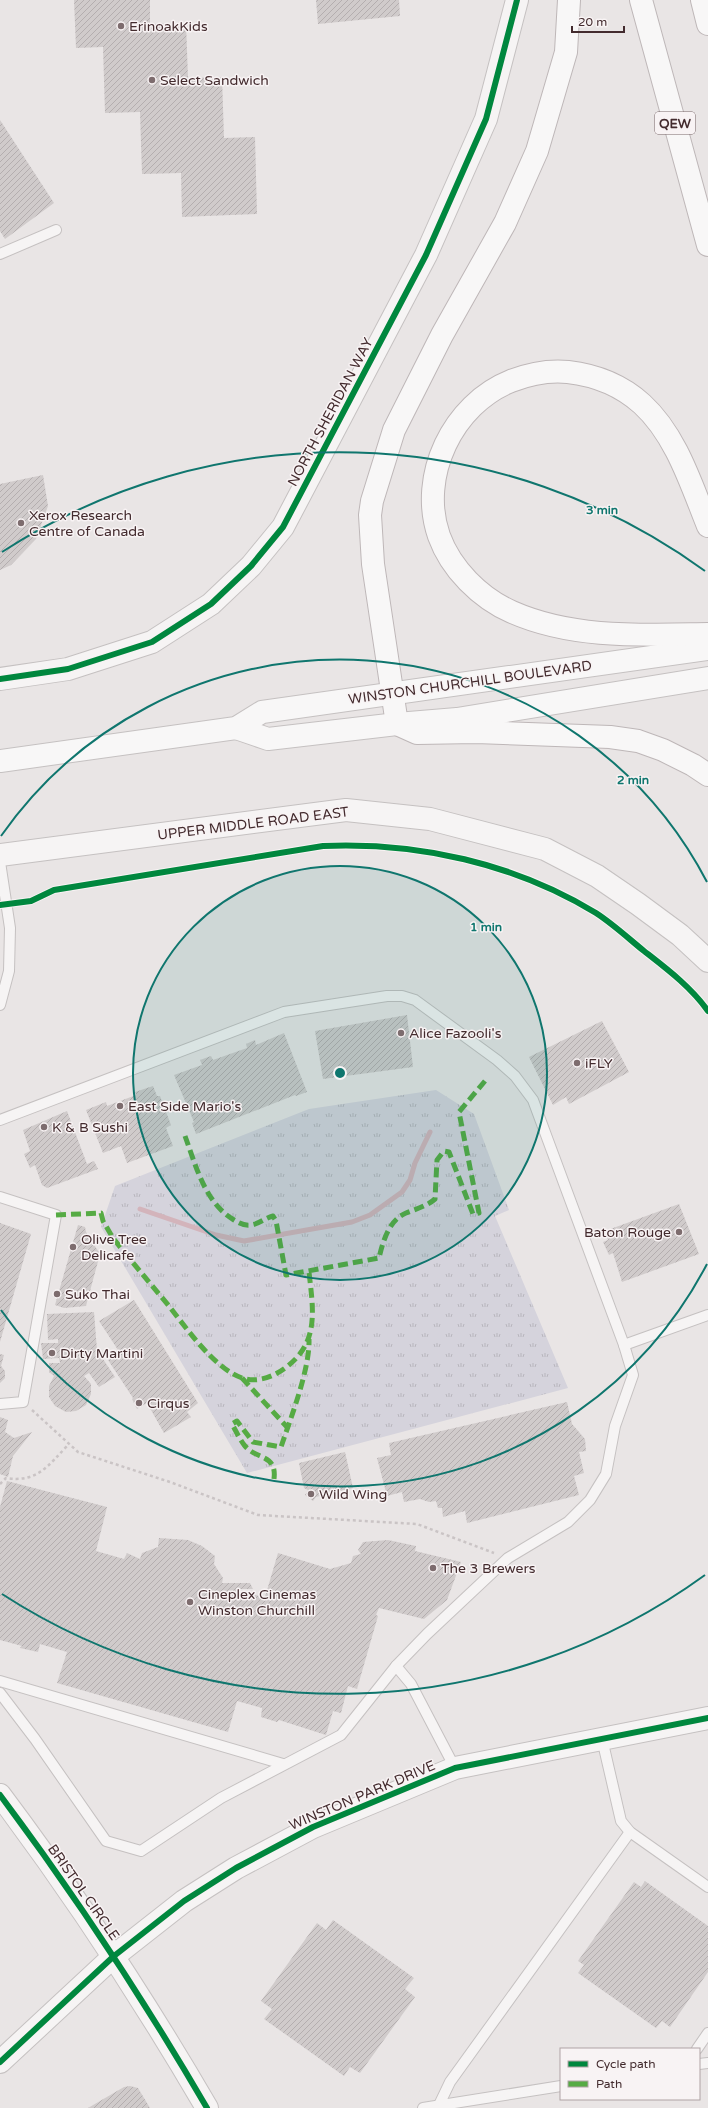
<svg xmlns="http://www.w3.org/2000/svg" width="708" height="2108" viewBox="0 0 708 2108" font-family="'Varela Round',sans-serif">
<defs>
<pattern id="grass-tufts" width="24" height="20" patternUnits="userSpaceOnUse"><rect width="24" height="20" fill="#d5d3dc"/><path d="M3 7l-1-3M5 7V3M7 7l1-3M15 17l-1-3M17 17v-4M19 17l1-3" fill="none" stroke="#b8b5bd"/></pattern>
<pattern id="building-hatch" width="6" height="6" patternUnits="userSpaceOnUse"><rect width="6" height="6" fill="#d0cbcb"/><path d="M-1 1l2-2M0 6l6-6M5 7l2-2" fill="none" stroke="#b4aeaf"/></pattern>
</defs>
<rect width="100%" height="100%" fill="#e9e5e5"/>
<polygon fill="url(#grass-tufts)" points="436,1090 474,1114 509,1210 495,1216 568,1388 247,1473 101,1227 115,1186 309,1109"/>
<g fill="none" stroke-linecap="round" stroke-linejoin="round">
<polyline stroke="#d3b4bb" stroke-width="5" points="140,1209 216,1235 244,1241 352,1222 370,1215 402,1192 410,1180 415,1163 430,1132"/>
</g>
<g fill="url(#building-hatch)">
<polygon points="74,0 150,0 150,24 186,23 188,78 222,77 224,138 255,137 257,214 182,217 181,173 142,174 140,112 105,113 103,47 76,48"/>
<polygon points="316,0 399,0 400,16 318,24"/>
<polygon points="0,120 54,203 5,239 0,231"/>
<polygon points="43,475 48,506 36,539 11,565 0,570 0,484"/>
<polygon points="407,1015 413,1067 323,1079 315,1031"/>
<polygon points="602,1021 629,1072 569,1104 566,1097 553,1105 529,1057"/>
<polygon points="284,1033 307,1092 296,1096 295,1095 196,1134 192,1123 194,1122 174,1075 202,1065 200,1060 211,1056 213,1060 247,1048 246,1044 255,1040 256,1045"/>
<polygon points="153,1086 157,1096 160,1096 171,1125 166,1128 173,1146 127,1163 121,1146 103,1153 86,1110 106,1102 107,1106 136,1095 135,1092"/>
<polygon points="67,1111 87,1164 94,1161 98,1169 47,1188 42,1185 35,1165 30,1168 24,1154 30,1151 23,1130"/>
<polygon points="679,1204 699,1254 622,1282 613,1253 609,1255 603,1242 608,1240 605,1231"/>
<polygon points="0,1223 31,1234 0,1342"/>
<polygon points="78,1225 85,1227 86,1232 100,1254 86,1306 64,1308 55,1305"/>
<polygon points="134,1300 198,1403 187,1412 191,1417 164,1433 147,1403 137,1409 132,1399 133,1398 108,1360 120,1353 99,1321"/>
<polygon points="94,1312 97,1350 115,1377 99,1387 89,1373 84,1376 91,1384 91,1394 86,1405 76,1411 66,1412 55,1406 49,1397 49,1386 54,1376 49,1372 49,1363 60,1363 59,1358 43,1359 41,1343 58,1343 58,1339 48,1340 47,1314"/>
<polygon points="0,1354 4,1355 1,1366 5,1371 5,1378 0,1383"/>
<polygon points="567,1402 572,1424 585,1439 586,1451 579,1452 584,1473 574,1476 579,1495 467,1523 465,1511 443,1517 442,1508 438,1508 436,1501 429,1502 420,1499 404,1502 402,1492 387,1496 377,1458 391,1455 389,1443"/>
<polygon points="0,1417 8,1420 5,1432 14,1438 32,1432 13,1456 8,1477 0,1474"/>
<polygon points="345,1452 353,1488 316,1497 313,1501 305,1495 308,1490 304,1488 299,1463"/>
<polygon points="7,1481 107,1507 96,1551 124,1559 127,1553 140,1559 142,1553 158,1547 159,1538 188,1540 202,1546 215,1556 214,1564 223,1578 222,1583 250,1583 253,1589 240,1589 240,1592 265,1597 278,1553 330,1569 351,1563 353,1556 361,1554 358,1550 363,1542 388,1540 416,1546 415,1551 461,1562 447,1600 424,1619 379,1608 376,1615 378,1616 357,1689 348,1686 341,1713 333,1711 326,1735 279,1720 277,1722 261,1717 262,1708 237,1701 228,1732 57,1683 67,1652 40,1644 38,1652 20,1648 22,1646 0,1640 0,1507"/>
<polygon points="645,1881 708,1926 708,1972 670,2027 662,2021 656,2028 578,1973 584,1965 578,1961 634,1882 641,1887"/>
<polygon points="333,1920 414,1978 405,1989 415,1997 360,2073 350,2067 344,2076 264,2019 272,2009 261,2001 317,1923 326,1930"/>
<polygon points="130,2086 138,2088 150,2108 88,2108 124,2087"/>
</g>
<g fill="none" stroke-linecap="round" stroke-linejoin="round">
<g stroke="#c5c1c1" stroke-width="12">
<g id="service">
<polyline points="0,254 56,230"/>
<polyline points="0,862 10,928 9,971 0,1005"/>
<polyline points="0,1120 284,1012 387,996 402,996 415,1000 497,1060 515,1076 533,1100 624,1345 633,1375 615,1426 606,1474 590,1500 568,1522 508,1558 427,1634 396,1666 411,1684 455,1768"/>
<polyline points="0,1197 56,1215 23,1402 0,1404"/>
<polyline points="624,1345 708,1315"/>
<polyline points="0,1681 283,1764"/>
<polyline points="0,1693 35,1739 106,1841 141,1851 221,1798 341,1735 396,1666"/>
<polyline points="602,1739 621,1821 630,1832 708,1887"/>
<polyline points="697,2049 708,2033"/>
<polyline points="699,2064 708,2063"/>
<polyline points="439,2105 450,2082 630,1832"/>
<polyline points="423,2108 561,2086"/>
</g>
</g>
<g stroke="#c5c1c1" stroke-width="24">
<g id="tertiary">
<polyline points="0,679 68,669 152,642 211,604 251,566 283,527 426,255 486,119 517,0"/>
<polyline points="0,855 346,810 430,819 545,849 597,876 638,904 680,935 708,961"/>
<path d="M0 1795C75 1895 144 2000 207 2108"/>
<polyline points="0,2062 114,1956 184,1901 236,1868 313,1827 455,1768 708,1718"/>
</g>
</g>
<g stroke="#c5c1c1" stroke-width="24">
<g id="secondary">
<polyline points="236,728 268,739 397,724 457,719 708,678"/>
<polyline points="0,761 236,728 262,712 708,649"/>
</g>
</g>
<g stroke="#beb7b8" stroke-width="24">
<g id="motorway">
<polyline points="569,0 566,52 537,151 505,223 442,335 394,430 372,501 370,515 373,564 397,724 417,733 476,732 610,737 638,741 663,750 693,765 708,775"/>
<polyline points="641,0 708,245"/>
<polyline points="702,0 708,24"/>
<path d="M708 526C691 484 676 435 642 404 621 385 594 375 568 372 548 370 529 374 511 381 453 404 418 476 439 536 451 569 480 598 512 612 573 639 643 635 708 634"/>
</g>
</g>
<g stroke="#cac4c5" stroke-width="2.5" stroke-dasharray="3 3" stroke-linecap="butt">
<polyline points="32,1410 78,1452 170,1482 258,1515 417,1524 494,1553"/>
<path d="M0 1484 6 1478C37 1483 48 1466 68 1445"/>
</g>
<use href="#service" stroke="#f6f4f4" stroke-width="10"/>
<use href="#tertiary" stroke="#f6f4f4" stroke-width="22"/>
<use href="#secondary" stroke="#f8f7f7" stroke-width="22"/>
<use href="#motorway" stroke="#f8f7f7" stroke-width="22"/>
<g stroke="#56ab44" stroke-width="5" stroke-dasharray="10 5" stroke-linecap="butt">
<path d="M185 1136C196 1166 205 1203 234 1220 239 1223 244 1226 251 1225 259 1224 265 1218 273 1216L276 1221 286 1275 379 1258C383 1241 389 1220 406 1213 416 1209 427 1206 435 1199L437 1160 444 1151 449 1152 473 1214 479 1213 459 1112 485 1081"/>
<path d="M56 1215 101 1213 103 1221 113 1238C131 1261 150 1283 169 1306 187 1329 214 1368 242 1378 257 1383 273 1377 285 1368 320 1343 313 1309 309 1272"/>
<polyline points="242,1378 287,1427"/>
<path d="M274 1479C277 1454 257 1460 245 1446 240 1440 236 1431 232 1424L237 1421 253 1442 281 1447C291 1417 310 1369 309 1339"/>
</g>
<g stroke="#f8f3f4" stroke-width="8">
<g id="cycleway">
<polyline points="0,679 68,669 152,642 211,604 251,566 283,527 426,255 486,119 517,0"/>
<path d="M0 905 31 901 54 890 323 846C418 842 514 863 596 913 613 924 628 938 644 951 667 969 691 987 708 1011"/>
<path d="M0 1795C75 1895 144 2000 207 2108"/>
<polyline points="0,2062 114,1956 184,1901 236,1868 313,1827 455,1768 708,1718"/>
</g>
</g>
<use href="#cycleway" stroke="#00873e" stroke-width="6"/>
</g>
<circle cx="340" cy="1073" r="207" fill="#0f766e" fill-opacity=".12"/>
<g fill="none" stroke="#0f766e" stroke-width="2">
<circle cx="340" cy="1073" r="207"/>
<path d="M707 1264A414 414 0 0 1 1 1310M1 836A414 414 0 0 1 707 882"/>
<path d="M705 1575A621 621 0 0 1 2 1594M2 552A621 621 0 0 1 705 571"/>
</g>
<g fill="#7d6c6e" stroke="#f8f3f4" stroke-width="1.5">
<circle cx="121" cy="26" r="4"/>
<circle cx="152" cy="80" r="4"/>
<circle cx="21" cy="523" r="4"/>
<circle cx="401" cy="1033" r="4"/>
<circle cx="577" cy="1063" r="4"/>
<circle cx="120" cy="1106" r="4"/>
<circle cx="44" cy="1127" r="4"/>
<circle cx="679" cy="1232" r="4"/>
<circle cx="73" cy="1247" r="4"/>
<circle cx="57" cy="1294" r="4"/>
<circle cx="52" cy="1353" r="4"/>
<circle cx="139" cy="1403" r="4"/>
<circle cx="311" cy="1494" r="4"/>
<circle cx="433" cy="1568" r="4"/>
<circle cx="190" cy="1602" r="4"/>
</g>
<g text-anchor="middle" stroke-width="3" stroke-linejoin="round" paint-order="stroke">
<rect fill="#f8f3f4" stroke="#796769" stroke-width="1" x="655" y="112" width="40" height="22" rx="3"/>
<g font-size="13" font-weight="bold" fill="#432b2e">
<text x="675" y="128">QEW</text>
</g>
<g font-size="14" fill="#432b2e" stroke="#f8f3f4" text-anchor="start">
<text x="129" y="31">ErinoakKids</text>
<text x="160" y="85">Select Sandwich</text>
<text x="29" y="520">Xerox Research<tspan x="29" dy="16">Centre of Canada</tspan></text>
<text x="409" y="1038">Alice Fazooli's</text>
<text x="585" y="1068">iFLY</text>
<text x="128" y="1111">East Side Mario's</text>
<text x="52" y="1132">K &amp; B Sushi</text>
<text x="671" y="1237" text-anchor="end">Baton Rouge</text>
<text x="81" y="1244">Olive Tree<tspan x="81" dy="16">Delicafe</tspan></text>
<text x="65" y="1299">Suko Thai</text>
<text x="60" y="1358">Dirty Martini</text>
<text x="147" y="1408">Cirqus</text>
<text x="319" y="1499">Wild Wing</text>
<text x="441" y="1573">The 3 Brewers</text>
<text x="198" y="1599">Cineplex Cinemas<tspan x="198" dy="16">Winston Churchill</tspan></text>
</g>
<g font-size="14" fill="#432b2e" stroke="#f8f3f4">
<text transform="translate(330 412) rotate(-62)" y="5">NORTH SHERIDAN WAY</text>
<text transform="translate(470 682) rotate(-8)" y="5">WINSTON CHURCHILL BOULEVARD</text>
<text transform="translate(253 823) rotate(-7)" y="5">UPPER MIDDLE ROAD EAST</text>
<text transform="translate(362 1795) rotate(-23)" y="5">WINSTON PARK DRIVE</text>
<text transform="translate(84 1892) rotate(55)" y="5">BRISTOL CIRCLE</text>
</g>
</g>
<circle cx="340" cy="1073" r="6" fill="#0f766e" stroke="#f8f3f4" stroke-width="2"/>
<g font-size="12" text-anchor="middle" font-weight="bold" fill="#0f766e" stroke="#f8f3f4" stroke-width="3" stroke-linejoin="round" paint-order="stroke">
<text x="602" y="514">3 min</text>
<text x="633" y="784">2 min</text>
<text x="486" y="931">1 min</text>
</g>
<rect x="560" y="2048" width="140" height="52" fill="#f8f3f4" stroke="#b0a3a5"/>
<rect x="568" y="2061" width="20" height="6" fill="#00873e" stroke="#b0a3a5"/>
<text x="596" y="2068" font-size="12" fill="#432b2e">Cycle path</text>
<rect x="568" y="2081" width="20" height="6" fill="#56ab44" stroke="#b0a3a5"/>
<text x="596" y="2088" font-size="12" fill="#432b2e">Path</text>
<path d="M572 26v6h52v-6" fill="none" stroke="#432b2e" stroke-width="2"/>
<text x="578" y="26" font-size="12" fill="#432b2e" stroke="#f8f3f4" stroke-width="3" paint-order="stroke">20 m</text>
</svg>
